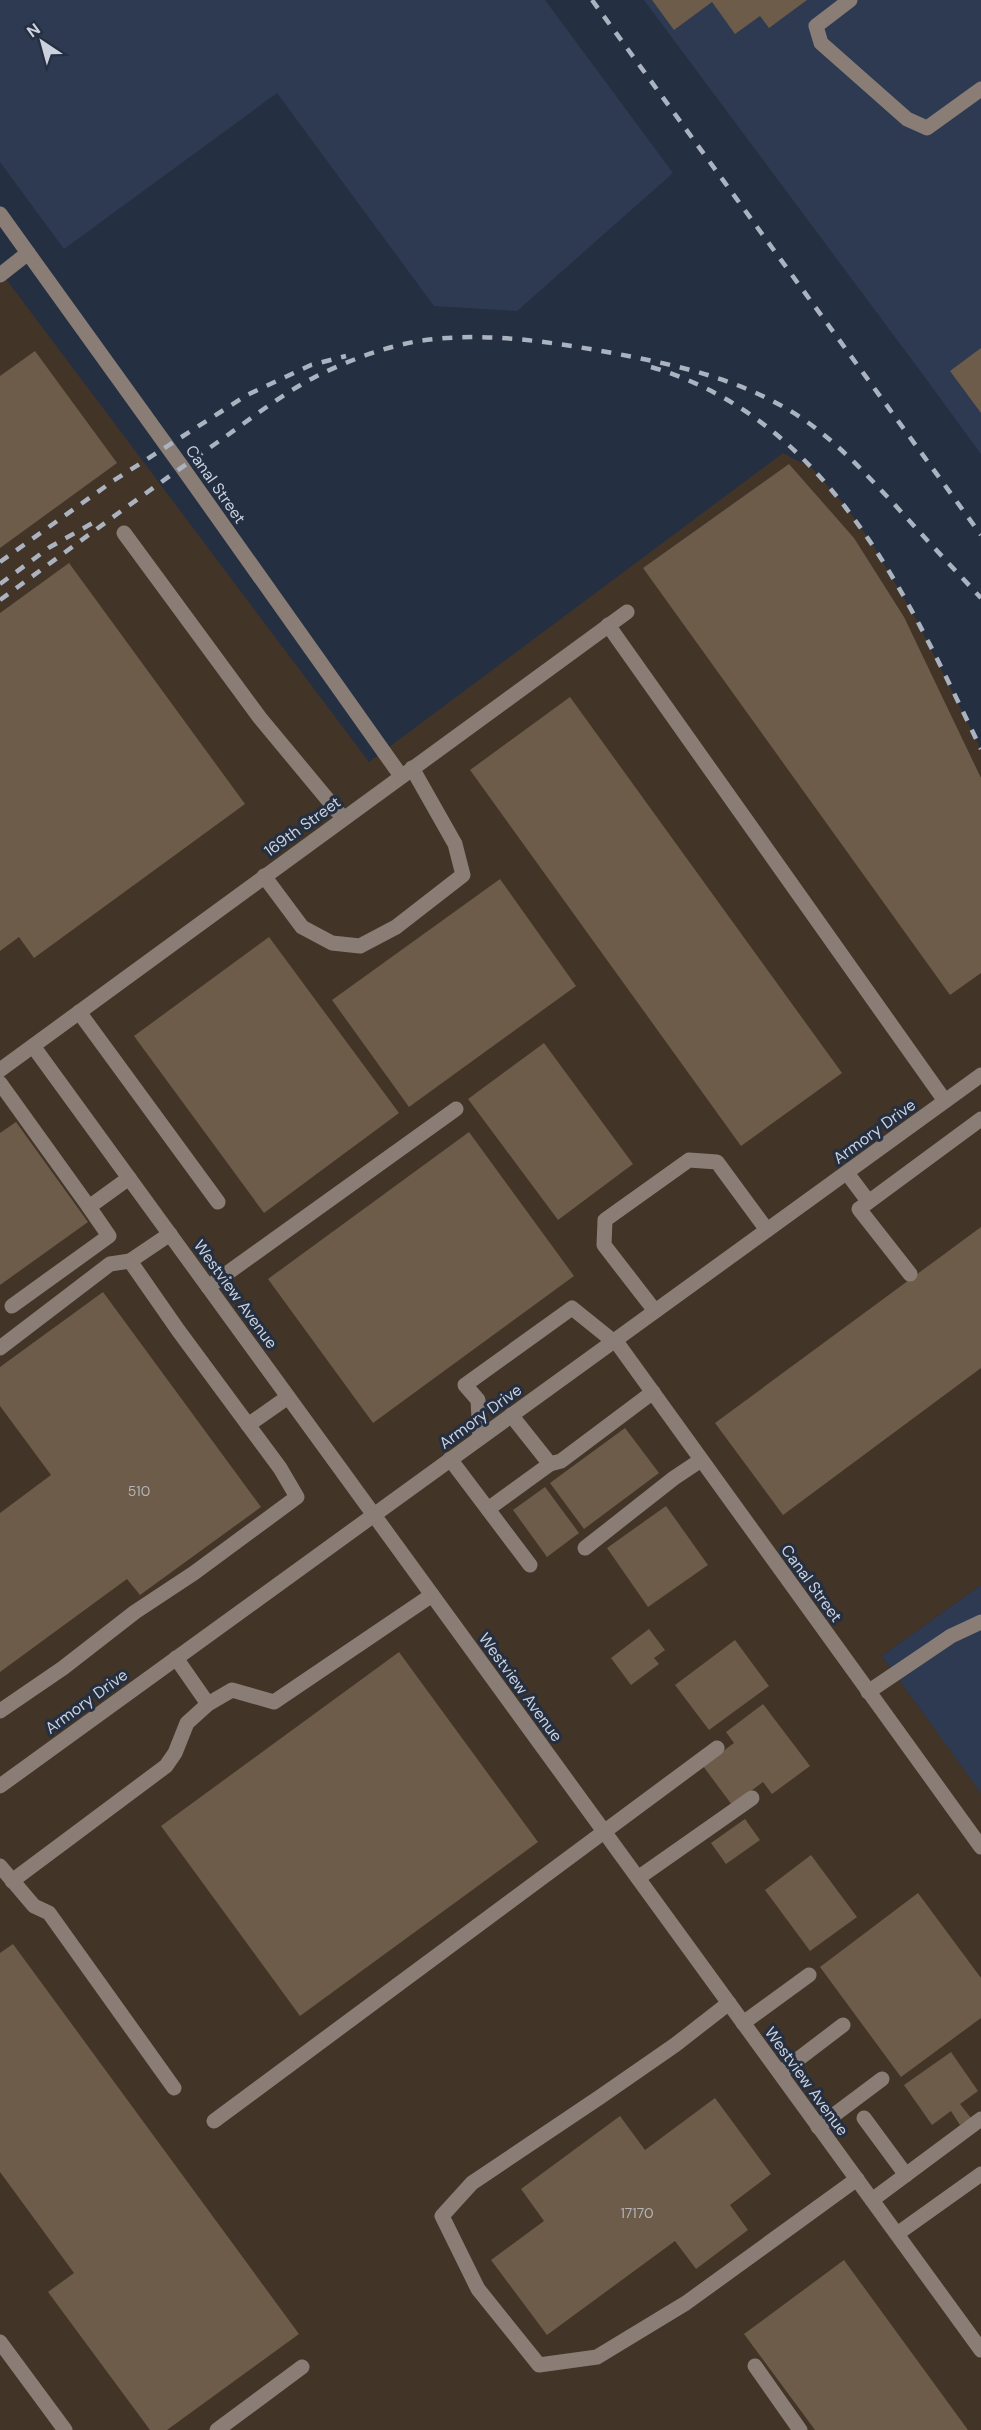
<svg xmlns="http://www.w3.org/2000/svg" width="981" height="2430" viewBox="0 0 981 2430" font-family="'DM Sans',sans-serif">
<rect width="100%" height="100%" fill="#252f42"/>
<polygon fill="#423426" points="0,271 369,762 783,453 812,468 843,503 870,540 915,617 981,749 981,1585 882,1656 981,1792 981,2430 0,2430"/>
<g fill="#2d3a52">
<polygon points="0,0 545,0 673,173 517,311 434,306 277,93 64,249 0,162"/>
<polygon points="644,0 981,0 981,454 924,376"/>
<polygon points="981,1585 981,1793 882,1656"/>
</g>
<g fill="#6d5c49">
<polygon points="652,0 807,0 769,28 760,16 735,34 712,2 674,30"/>
<polygon points="981,348 981,413 950,371"/>
<polygon points="35,351 117,463 0,548 0,376"/>
<polygon points="789,464 854,538 904,617 981,778 981,973 950,995 643,568"/>
<polygon points="69,563 245,804 34,958 19,937 0,951 0,613"/>
<polygon points="570,697 842,1073 741,1146 470,770"/>
<polygon points="500,879 576,986 409,1107 332,1000"/>
<polygon points="269,937 399,1113 264,1213 134,1036"/>
<polygon points="544,1043 633,1164 558,1220 468,1099"/>
<polygon points="16,1122 88,1222 0,1285 0,1133"/>
<polygon points="469,1132 574,1276 373,1423 268,1279"/>
<polygon points="981,1227 981,1368 783,1515 715,1423"/>
<polygon points="103,1292 261,1507 140,1595 127,1579 0,1672 0,1513 51,1475 0,1406 0,1367"/>
<polygon points="625,1428 659,1473 584,1529 550,1483"/>
<polygon points="545,1487 579,1533 547,1557 513,1510"/>
<polygon points="666,1506 708,1565 648,1607 607,1548"/>
<polygon points="649,1629 665,1650 654,1658 659,1664 631,1685 611,1658"/>
<polygon points="735,1640 769,1686 709,1730 675,1685"/>
<polygon points="399,1652 538,1842 300,2016 161,1826"/>
<polygon points="763,1704 810,1766 772,1794 763,1782 732,1805 703,1766 734,1743 726,1732"/>
<polygon points="745,1819 760,1840 726,1864 711,1843"/>
<polygon points="811,1855 857,1917 810,1951 765,1890"/>
<polygon points="918,1893 981,1978 981,2018 901,2077 820,1967"/>
<polygon points="13,1944 299,2334 167,2430 150,2430 48,2292 74,2273 0,2172 0,1953"/>
<polygon points="951,2052 978,2091 960,2104 971,2118 960,2125 951,2111 932,2125 904,2085"/>
<polygon points="715,2098 771,2174 730,2205 748,2230 696,2269 675,2241 547,2335 491,2260 544,2221 521,2189 620,2116 645,2150"/>
<polygon points="844,2260 968,2430 815,2430 744,2334"/>
</g>
<g fill="none" stroke-linecap="round" stroke-linejoin="round">
<g stroke="#897d76" stroke-width="15">
<polyline points="850,0 816,26 821,43 907,119 927,128 981,89"/>
<polyline points="0,214 182,467 401,776"/>
<polyline points="0,275 28,253"/>
<polyline points="124,533 260,718 343,818"/>
<polyline points="608,625 945,1101"/>
<polyline points="264,876 302,927 332,943 360,946 396,927 463,875 455,844 412,768"/>
<polyline points="79,1012 218,1202"/>
<polyline points="33,1046 981,2350"/>
<polyline points="0,1070 627,612"/>
<polyline points="0,1083 89,1207 129,1178"/>
<polyline points="847,1173 868,1201"/>
<polyline points="910,1274 859,1209 981,1119"/>
<polyline points="208,1287 456,1109"/>
<polyline points="12,1306 109,1236 89,1207"/>
<polyline points="655,1311 604,1245 605,1220 689,1160 717,1162 767,1230"/>
<polyline points="615,1340 981,1847"/>
<polyline points="0,1348 110,1264 130,1261"/>
<polyline points="511,1415 550,1464 561,1461 653,1392"/>
<polyline points="248,1425 288,1397"/>
<polyline points="480,1438 478,1400 465,1385 572,1308 613,1341"/>
<polyline points="450,1459 530,1565"/>
<polyline points="488,1509 550,1464"/>
<polyline points="585,1548 674,1478 701,1460"/>
<polyline points="868,1692 951,1636 981,1622"/>
<polyline points="208,1704 232,1690 274,1702 432,1595"/>
<polyline points="0,1711 63,1668 135,1612 194,1573 297,1497 280,1468 178,1330 130,1261 170,1234"/>
<polyline points="0,1786 981,1075"/>
<polyline points="0,1866 34,1906 49,1913 174,2088"/>
<polyline points="638,1878 752,1798"/>
<polyline points="12,1881 166,1766 175,1753 187,1723 208,1704 176,1658"/>
<polyline points="729,2003 675,2045 600,2097 472,2183 442,2216 478,2289 539,2365 597,2357 686,2303 857,2179"/>
<polyline points="743,2023 809,1975"/>
<polyline points="780,2073 843,2025"/>
<polyline points="864,2118 906,2175"/>
<polyline points="214,2121 717,1748"/>
<polyline points="818,2127 882,2079"/>
<polyline points="872,2200 981,2119"/>
<polyline points="897,2234 981,2174"/>
<polyline points="0,2342 65,2430"/>
<polyline points="755,2366 800,2430"/>
<polyline points="217,2430 302,2367"/>
</g>
<g stroke="#abb3c0" stroke-width="4.5" stroke-dasharray="10 10" stroke-linecap="butt">
<polyline points="592,0 981,535"/>
<path d="M651 367C829 419 907 596 981 749"/>
<polyline points="0,562 113,481 247,395 311,365 346,356"/>
<polyline points="0,584 50,547 98,520"/>
<path d="M0 600C71 548 142 495 215 444 248 421 280 395 315 377 347 361 384 347 419 341 479 332 537 340 596 350 668 363 741 377 803 419 838 443 866 474 895 505 923 536 952 567 981 598"/>
</g>
</g>
<g text-anchor="middle" stroke-width="6" stroke-linejoin="round" paint-order="stroke">
<g font-size="14" fill="#b4b4b9">
<text x="139" y="1496">510</text>
<text x="637" y="2218">17170</text>
</g>
<g font-size="16" fill="#cbd2de" stroke="#252f42">
<text transform="translate(216 484) rotate(55)" y="6">Canal Street</text>
<text transform="translate(302 826) rotate(-36)" y="6">169th Street</text>
<text transform="translate(874 1131) rotate(-36)" y="6">Armory Drive</text>
<text transform="translate(236 1294) rotate(54)" y="6">Westview Avenue</text>
<text transform="translate(480 1416) rotate(-36)" y="6">Armory Drive</text>
<text transform="translate(812 1583) rotate(54)" y="6">Canal Street</text>
<text transform="translate(521 1687) rotate(54)" y="6">Westview Avenue</text>
<text transform="translate(86 1701) rotate(-36)" y="6">Armory Drive</text>
<text transform="translate(807 2081) rotate(54)" y="6">Westview Avenue</text>
</g>
</g>
<g transform="translate(42 42) rotate(324)" stroke="#252f42" stroke-width="4.5" paint-order="stroke">
<path d="M0-4.5L10 22L0 15L-10 22Z" fill="#cbd2de"/>
<text y="-9" font-size="16" font-weight="bold" text-anchor="middle" fill="#cbd2de">N</text>
</g>
</svg>
